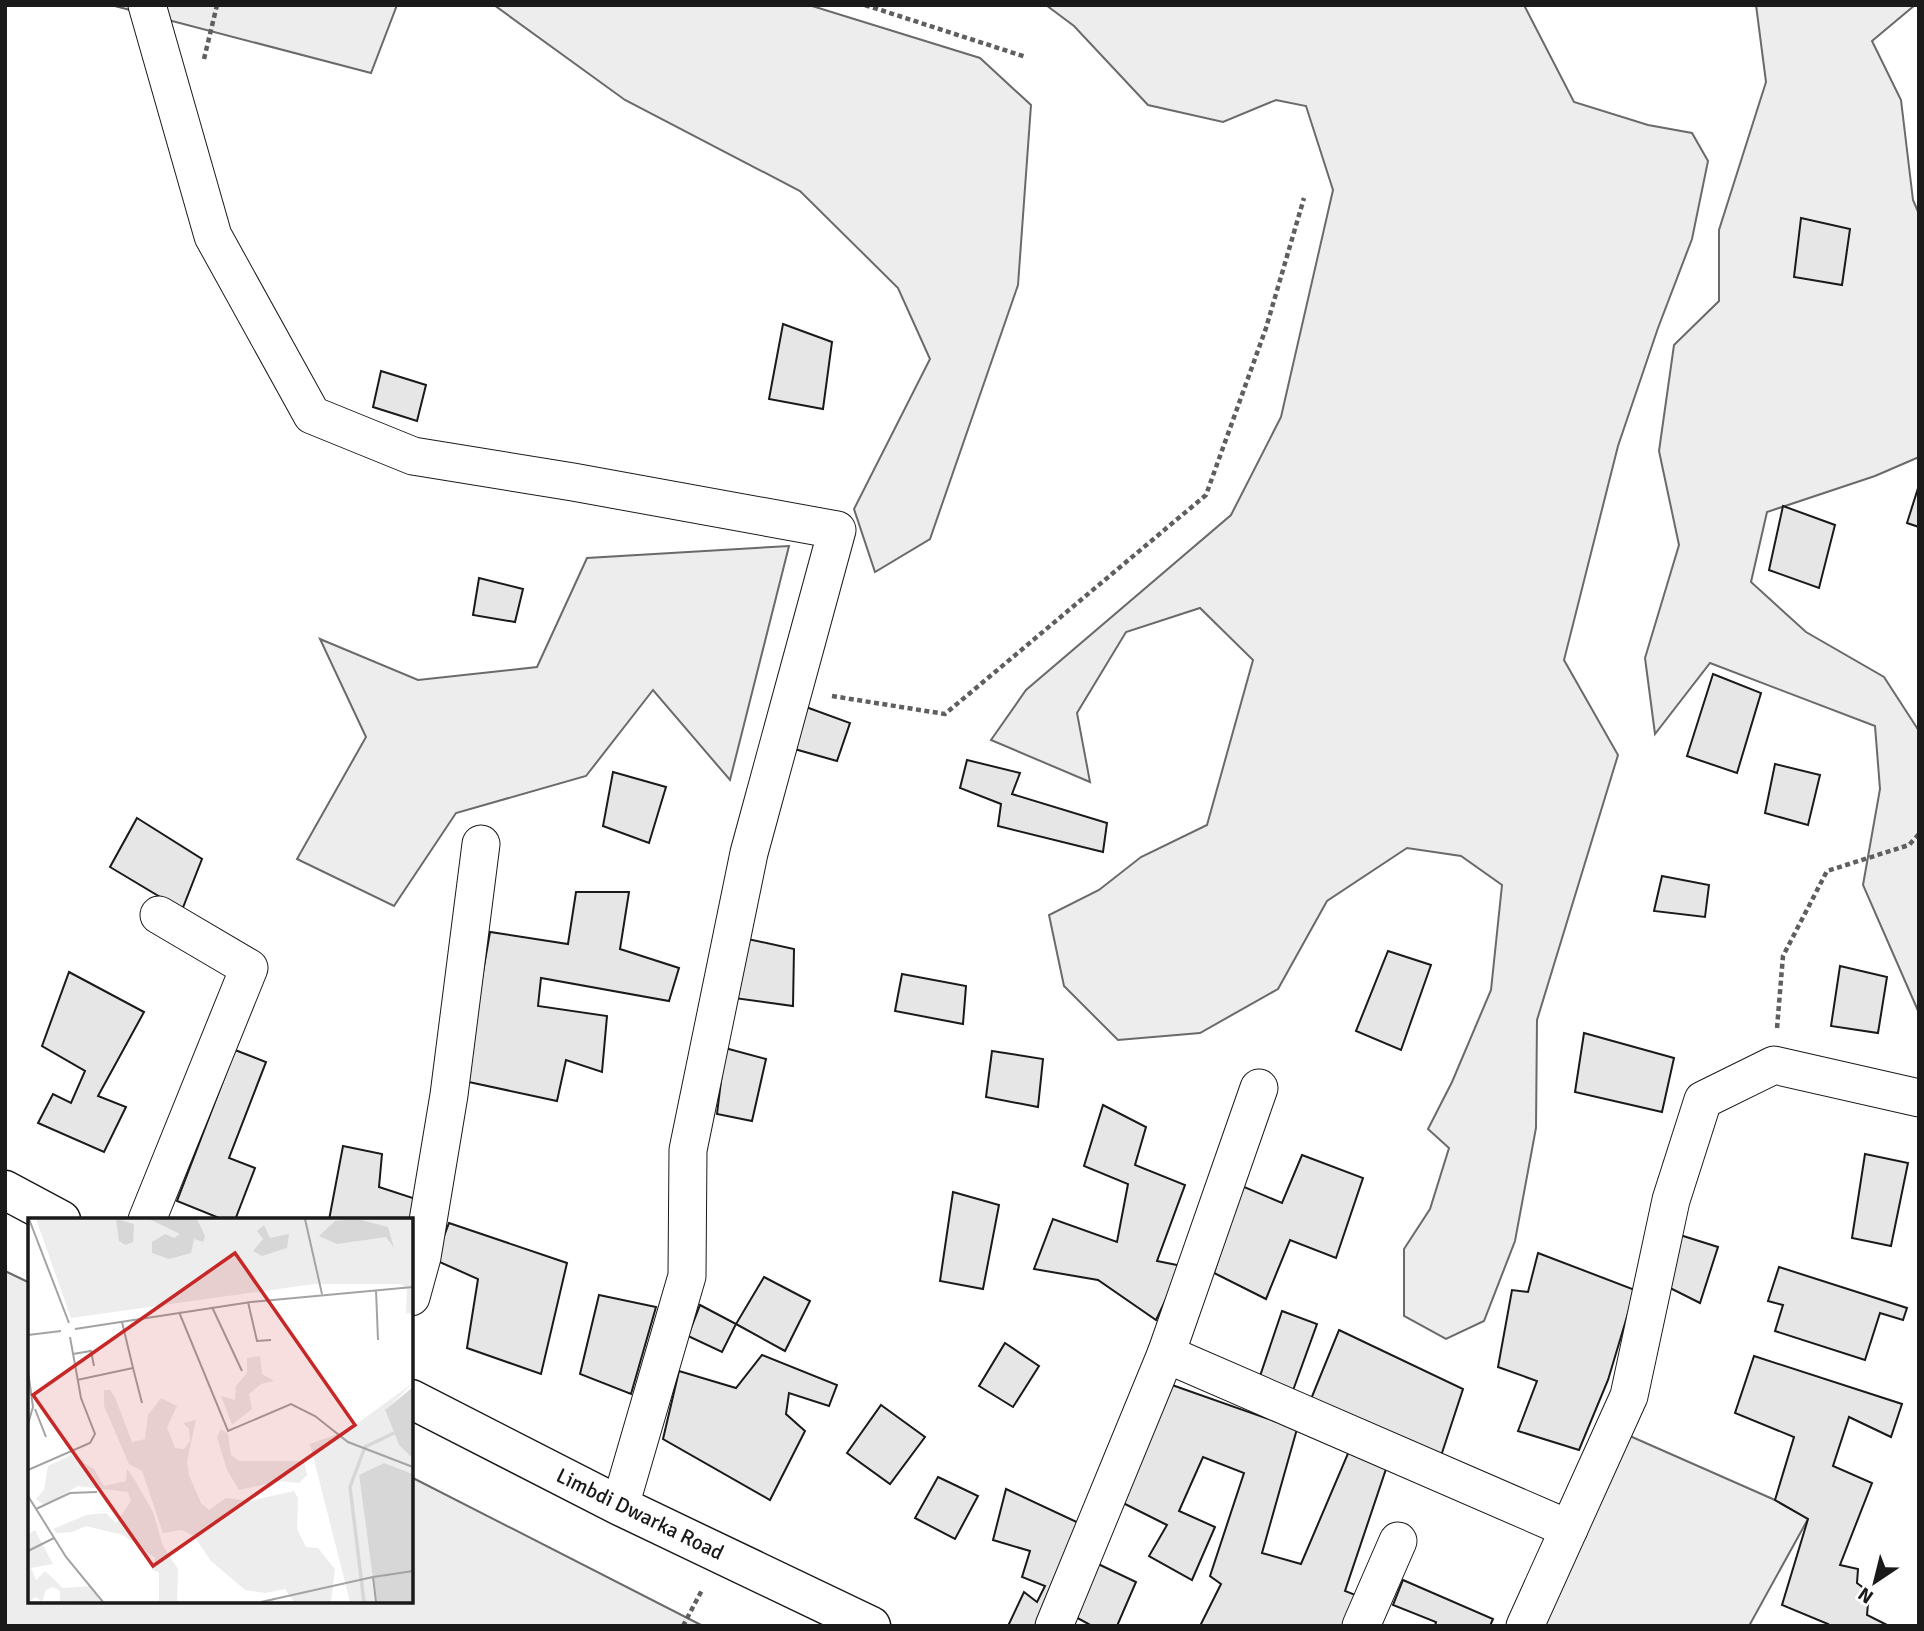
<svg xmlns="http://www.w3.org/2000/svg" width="1924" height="1631" viewBox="0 0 1924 1631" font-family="Signika,sans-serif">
<rect width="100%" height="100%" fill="#fff"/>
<g fill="#ededed" stroke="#6a6a6a" stroke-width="2">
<polygon points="111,5 397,5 371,73"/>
<polygon points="494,5 809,5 980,58 1031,105 1018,285 930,539 875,572 854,509 930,359 898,288 800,191 625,100"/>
<polygon points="1046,5 1524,5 1574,102 1648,125 1692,133 1708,161 1692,239 1658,328 1618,446 1564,660 1618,755 1537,1020 1536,1128 1515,1241 1484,1321 1446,1339 1404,1316 1404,1249 1430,1209 1449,1148 1428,1129 1452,1082 1491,990 1502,885 1461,856 1407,848 1327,901 1278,989 1200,1033 1118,1040 1064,986 1049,915 1099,890 1141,857 1207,825 1253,660 1200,608 1126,632 1077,713 1090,782 991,740 1026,690 1231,515 1281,417 1333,190 1306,106 1276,100 1223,122 1148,105 1074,26"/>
<polygon points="1756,5 1915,5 1872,41 1901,100 1913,200 1919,214 1919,457 1875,476 1767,512 1751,582 1806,632 1884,677 1919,731 1919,1013 1863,885 1880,789 1875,726 1710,663 1655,734 1645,658 1679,545 1659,451 1674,345 1719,301 1719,230 1766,82"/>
<polygon points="789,546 730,780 653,690 586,776 456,813 394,906 297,859 366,737 320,639 418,680 537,667 587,558"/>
<polygon points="5,1271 30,1283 30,1601 411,1601 411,1477 703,1626 5,1626"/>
<polygon points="1614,1429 1775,1500 1808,1519 1749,1626 1525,1626"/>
</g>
<g fill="#e6e6e6" stroke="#1a1a1a" stroke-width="2">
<polygon points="1801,218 1850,229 1842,285 1794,277"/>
<polygon points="783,324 832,342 823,409 769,399"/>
<polygon points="381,371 426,385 417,421 373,407"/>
<polygon points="1919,485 1919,527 1907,523"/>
<polygon points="1783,506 1835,525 1819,588 1769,570"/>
<polygon points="479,578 523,589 515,622 473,615"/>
<polygon points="1713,674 1761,693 1737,773 1687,756"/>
<polygon points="806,707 850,723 837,761 791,748"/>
<polygon points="967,760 1020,773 1012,794 1107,823 1103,852 998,826 1001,804 960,788"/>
<polygon points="1775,764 1820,775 1808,825 1765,813"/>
<polygon points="613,772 666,787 649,843 603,826"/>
<polygon points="137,818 202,859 182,910 110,867"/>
<polygon points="1662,876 1709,885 1705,917 1654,911"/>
<polygon points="576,892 629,892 620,949 679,968 669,1001 541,978 538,1006 607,1016 602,1072 566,1060 557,1101 464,1081 490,932 568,944"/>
<polygon points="743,938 794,949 793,1006 734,998"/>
<polygon points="1388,951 1431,965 1401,1050 1356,1031"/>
<polygon points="1840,966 1887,977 1878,1033 1831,1026"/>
<polygon points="69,972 144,1012 98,1096 126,1107 104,1152 38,1123 53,1094 71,1103 85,1071 42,1046"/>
<polygon points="902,974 966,986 963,1024 895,1011"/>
<polygon points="1584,1033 1674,1058 1662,1112 1575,1092"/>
<polygon points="725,1048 766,1059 752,1121 717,1114"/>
<polygon points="235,1050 266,1062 229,1158 255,1168 235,1220 224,1220 177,1201"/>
<polygon points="992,1051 1043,1059 1038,1107 986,1097"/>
<polygon points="1103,1105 1146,1127 1135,1165 1185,1185 1157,1261 1182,1266 1156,1320 1098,1280 1034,1269 1053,1219 1117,1242 1128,1184 1084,1166"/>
<polygon points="343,1146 382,1154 379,1187 419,1200 411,1220 329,1220"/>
<polygon points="1865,1154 1908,1163 1891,1246 1852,1238"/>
<polygon points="1302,1155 1363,1178 1336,1258 1290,1240 1266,1299 1214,1273 1242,1186 1282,1203"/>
<polygon points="953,1192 999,1205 983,1289 940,1281"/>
<polygon points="449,1223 567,1263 541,1374 467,1348 478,1279 435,1260"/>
<polygon points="1680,1235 1718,1247 1700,1303 1664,1285"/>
<polygon points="1538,1253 1635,1290 1608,1380 1579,1450 1518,1431 1537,1381 1498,1367 1512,1290 1528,1292"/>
<polygon points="1779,1267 1907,1308 1903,1320 1880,1313 1865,1360 1775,1331 1783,1305 1768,1301"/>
<polygon points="764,1277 810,1301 785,1351 736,1324"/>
<polygon points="599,1295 656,1307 631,1394 580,1374"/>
<polygon points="700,1305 736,1324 722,1352 688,1336"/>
<polygon points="1282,1311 1317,1324 1291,1396 1258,1382"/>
<polygon points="1339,1330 1463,1389 1441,1456 1311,1399"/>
<polygon points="1005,1343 1039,1366 1013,1407 979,1386"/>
<polygon points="762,1355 837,1385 829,1406 789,1393 786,1414 805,1431 770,1500 663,1439 679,1371 736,1388"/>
<polygon points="1754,1356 1902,1404 1891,1437 1849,1417 1833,1466 1872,1483 1840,1565 1858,1569 1857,1583 1869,1592 1867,1615 1889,1626 1827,1626 1828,1624 1782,1605 1808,1519 1775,1500 1794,1437 1735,1413"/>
<polygon points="1172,1385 1297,1429 1262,1553 1301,1564 1349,1451 1386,1469 1345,1591 1358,1596 1347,1626 1200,1626 1221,1584 1210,1576 1244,1473 1203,1457 1179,1511 1215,1527 1192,1580 1149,1556 1167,1525 1119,1501"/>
<polygon points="881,1405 925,1437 890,1484 847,1453"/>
<polygon points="938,1477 978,1496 955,1539 915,1518"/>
<polygon points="1006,1489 1081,1524 1041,1626 1008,1626 1024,1592 1037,1602 1045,1586 1022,1577 1030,1551 993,1540"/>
<polygon points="1094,1562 1136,1582 1117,1626 1092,1626 1072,1615"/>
<polygon points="1403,1580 1493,1619 1490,1626 1435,1626 1436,1622 1393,1605"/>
</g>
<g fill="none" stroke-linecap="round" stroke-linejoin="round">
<g stroke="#1a1a1a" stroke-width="39">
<g id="street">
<polyline points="147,5 213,236 312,415 413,456 573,482 837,530 749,853 688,1150 687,1276 620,1506"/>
<polyline points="147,1220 249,968 159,915"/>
<polyline points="411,1297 422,1257 449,1095 481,844"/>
<polyline points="1166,1354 1259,1088"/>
<polyline points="1054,1626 1166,1354 1569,1529"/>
<polyline points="1361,1626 1398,1541"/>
<polyline points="1525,1626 1629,1396 1671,1200 1703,1100 1774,1065 1919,1098"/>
</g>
</g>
<g stroke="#1a1a1a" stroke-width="41">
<g id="secondary">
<polyline points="5,1190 61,1220"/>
<polyline points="411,1399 620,1506 871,1626"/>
</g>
</g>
<g stroke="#5f5f5f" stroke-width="4.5" stroke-dasharray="5 3.5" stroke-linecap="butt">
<polyline points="865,5 1026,57"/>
<polyline points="204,59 217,5"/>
<polyline points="832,696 945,714 1206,495 1266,328 1304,198"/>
<polyline points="1777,1028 1783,956 1827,871 1909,845 1919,834"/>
<polyline points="683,1626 702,1590"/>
</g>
<use href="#street" stroke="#fff" stroke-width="37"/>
<use href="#secondary" stroke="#fff" stroke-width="38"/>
</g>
<g text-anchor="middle" stroke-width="5" stroke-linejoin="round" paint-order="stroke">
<g font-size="21" fill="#1a1a1a" stroke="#fff">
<text transform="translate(640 1514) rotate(26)" y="7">Limbdi Dwarka Road</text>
</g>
</g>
<g transform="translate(28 1218)">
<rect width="385" height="385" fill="#fff"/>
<path d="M8 1H385V96L378 95 379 70 372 66H286L43 100ZM232 138 234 156 246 163 233 166 221 176 224 191 204 207 193 178 207 182 208 168 219 155V140ZM385 165 357 193 371 227 385 241V256L356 245 331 257 348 384H322L282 226 320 212ZM76 172H82L87 179 104 224 117 221 120 197 133 180 149 188 139 209 147 230 156 231 162 223 161 211 155 205 168 202 159 243 161 257 173 285 181 292 198 280 222 283 266 273 270 280 269 311 278 329 290 330 307 351 303 384H266L257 371 237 375 217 372 183 343 166 318 154 312 135 315 114 253 101 246 76 188ZM193 211 200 216 203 237 211 243H276L279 257 271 265 251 263 211 272 199 252 189 219ZM43 237 66 251 76 268 98 263 99 251 105 259 125 294 135 328 150 351 149 384H131V354L124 352 127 340 95 317 58 308 44 314 29 315 25 311 58 297 78 295 88 305 103 283 100 274 50 268 18 287 13 285 8 281 16 272 20 248ZM7 312 25 346 3 350 8 362 17 353 35 370 63 368 72 383 32 384V373L25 369 18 372 14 384 8 379 0 384 1 316Z" fill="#ededed"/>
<path d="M88 1 106 6 105 24 97 27 91 23ZM121 1H169L177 18 175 24 166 21 163 35 141 41 124 35V24L137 16 146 20 152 16ZM329 1 360 9 366 30 358 19 309 26 291 18 307 3ZM236 7 242 20 261 16 259 30 234 38 225 33 235 21 229 13ZM385 169V241L371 227 357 192ZM356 245 385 256V384H348L331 257Z" fill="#d7d7d7"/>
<path fill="none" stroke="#d7d7d7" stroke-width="3.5" d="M336 384 322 269 337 229 366 215"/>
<path fill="none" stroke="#a3a3a3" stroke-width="2" d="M1 1 41 105M277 1 294 76M348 72 350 122M220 84 229 123 243 122M184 89 214 153M151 94 200 213 263 186 287 198 320 224 385 249M47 111 223 84 385 69M0 117 33 113M45 136 63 133 66 148M105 150 114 185M0 153 5 189 0 206M49 162 105 150 94 104M7 191 18 219M0 252 62 225 67 216 53 180 42 119M0 278 38 339 75 384M8 291 42 275 69 274M0 333 26 320M345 359 385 353M233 384 345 359 348 384"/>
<path fill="#c62828" fill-opacity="0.15" stroke="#c62828" stroke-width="3.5" d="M207 35 327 207 125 348 5 177Z"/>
<rect width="385" height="385" fill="none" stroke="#1a1a1a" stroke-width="3.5"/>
</g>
<rect width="1924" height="1631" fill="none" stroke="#1a1a1a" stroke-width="14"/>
<g transform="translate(1875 1582) rotate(215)" stroke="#ffffff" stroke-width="5" paint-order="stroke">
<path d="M0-5L12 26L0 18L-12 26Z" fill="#1a1a1a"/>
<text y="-10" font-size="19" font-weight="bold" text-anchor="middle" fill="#1a1a1a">N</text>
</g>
</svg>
